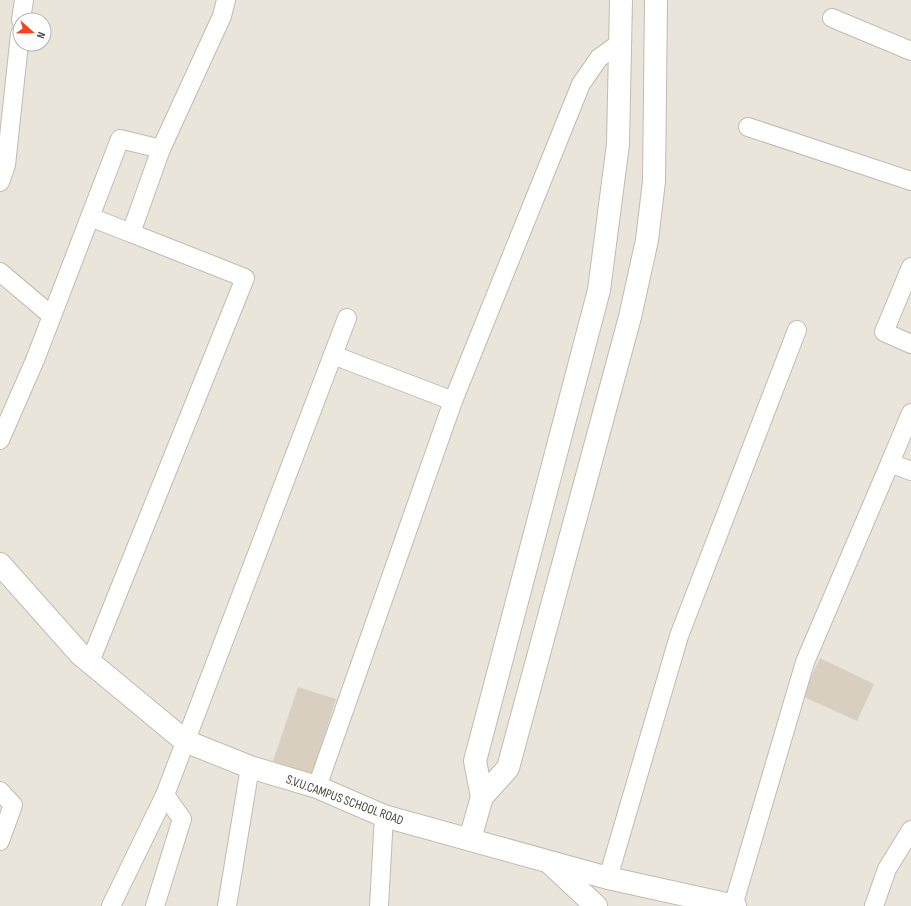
<svg xmlns="http://www.w3.org/2000/svg" width="911" height="906" viewBox="0 0 911 906" font-family="'Sofia Sans Condensed',sans-serif">
<rect width="100%" height="100%" fill="#f6f3ec"/>
<path fill="#eae5da" fill-rule="evenodd" d="M0 0H911V906H0ZM20 20H44V44H20Z"/>
<g fill="#d8cfc1">
<polygon points="820,658 874,684 857,721 802,696"/>
<polygon points="298,687 336,699 312,774 273,761"/>
</g>
<g fill="none" stroke-linecap="round" stroke-linejoin="round">
<g stroke="#c2bbae" stroke-width="20">
<g id="minor">
<polyline points="832,18 911,51"/>
<polyline points="21,20 24,0"/>
<polyline points="748,127 911,181"/>
<polyline points="0,182 6,165 20,34"/>
<polyline points="90,217 131,233"/>
<polyline points="911,267 884,332 911,344"/>
<polyline points="0,272 52,316"/>
<polyline points="333,355 453,401"/>
<polyline points="0,440 35,360 120,139 161,149"/>
<polyline points="890,463 911,413"/>
<polyline points="90,662 245,278 131,233 161,149 222,16 226,0"/>
<polyline points="317,787 453,401 581,84 599,58 620,43"/>
<polyline points="0,791 13,805 0,841"/>
<polyline points="608,878 679,636 797,330"/>
<polyline points="111,906 165,795 347,318"/>
<polyline points="155,906 182,819 165,795"/>
<polyline points="227,906 250,767"/>
<polyline points="379,906 384,816"/>
<polyline points="733,906 805,662 890,463 911,471"/>
<polyline points="874,906 887,869 911,830"/>
</g>
</g>
<g stroke="#c2bbae" stroke-width="24">
<g id="tertiary">
<polyline points="621,0 618,144 599,290 475,761 482,797 508,768 630,317 647,240 654,181 656,0"/>
<polyline points="0,564 80,654 185,741 250,767 317,787 384,816 608,878 735,906"/>
<polyline points="470,839 482,797"/>
<polyline points="550,863 596,906"/>
</g>
</g>
<use href="#minor" stroke="#fff" stroke-width="18"/>
<use href="#tertiary" stroke="#fff" stroke-width="22"/>
</g>
<g text-anchor="middle" stroke-width="4" stroke-linejoin="round" paint-order="stroke">
<g font-size="13" fill="#4b4439" stroke="#fff">
<text transform="translate(345 799) rotate(20)" y="5">S.V.U.CAMPUS SCHOOL ROAD</text>
</g>
</g>
<g transform="translate(32 32) rotate(110)"><circle r="19" fill="#ffffff" stroke="#b7b4b0"/>
<path d="M0-3L7 15L0 10L-7 15Z" fill="#fc3f1d"/>
<text y="-6" font-size="11" font-weight="bold" text-anchor="middle" fill="#4b4439">N</text>
</g>
</svg>
